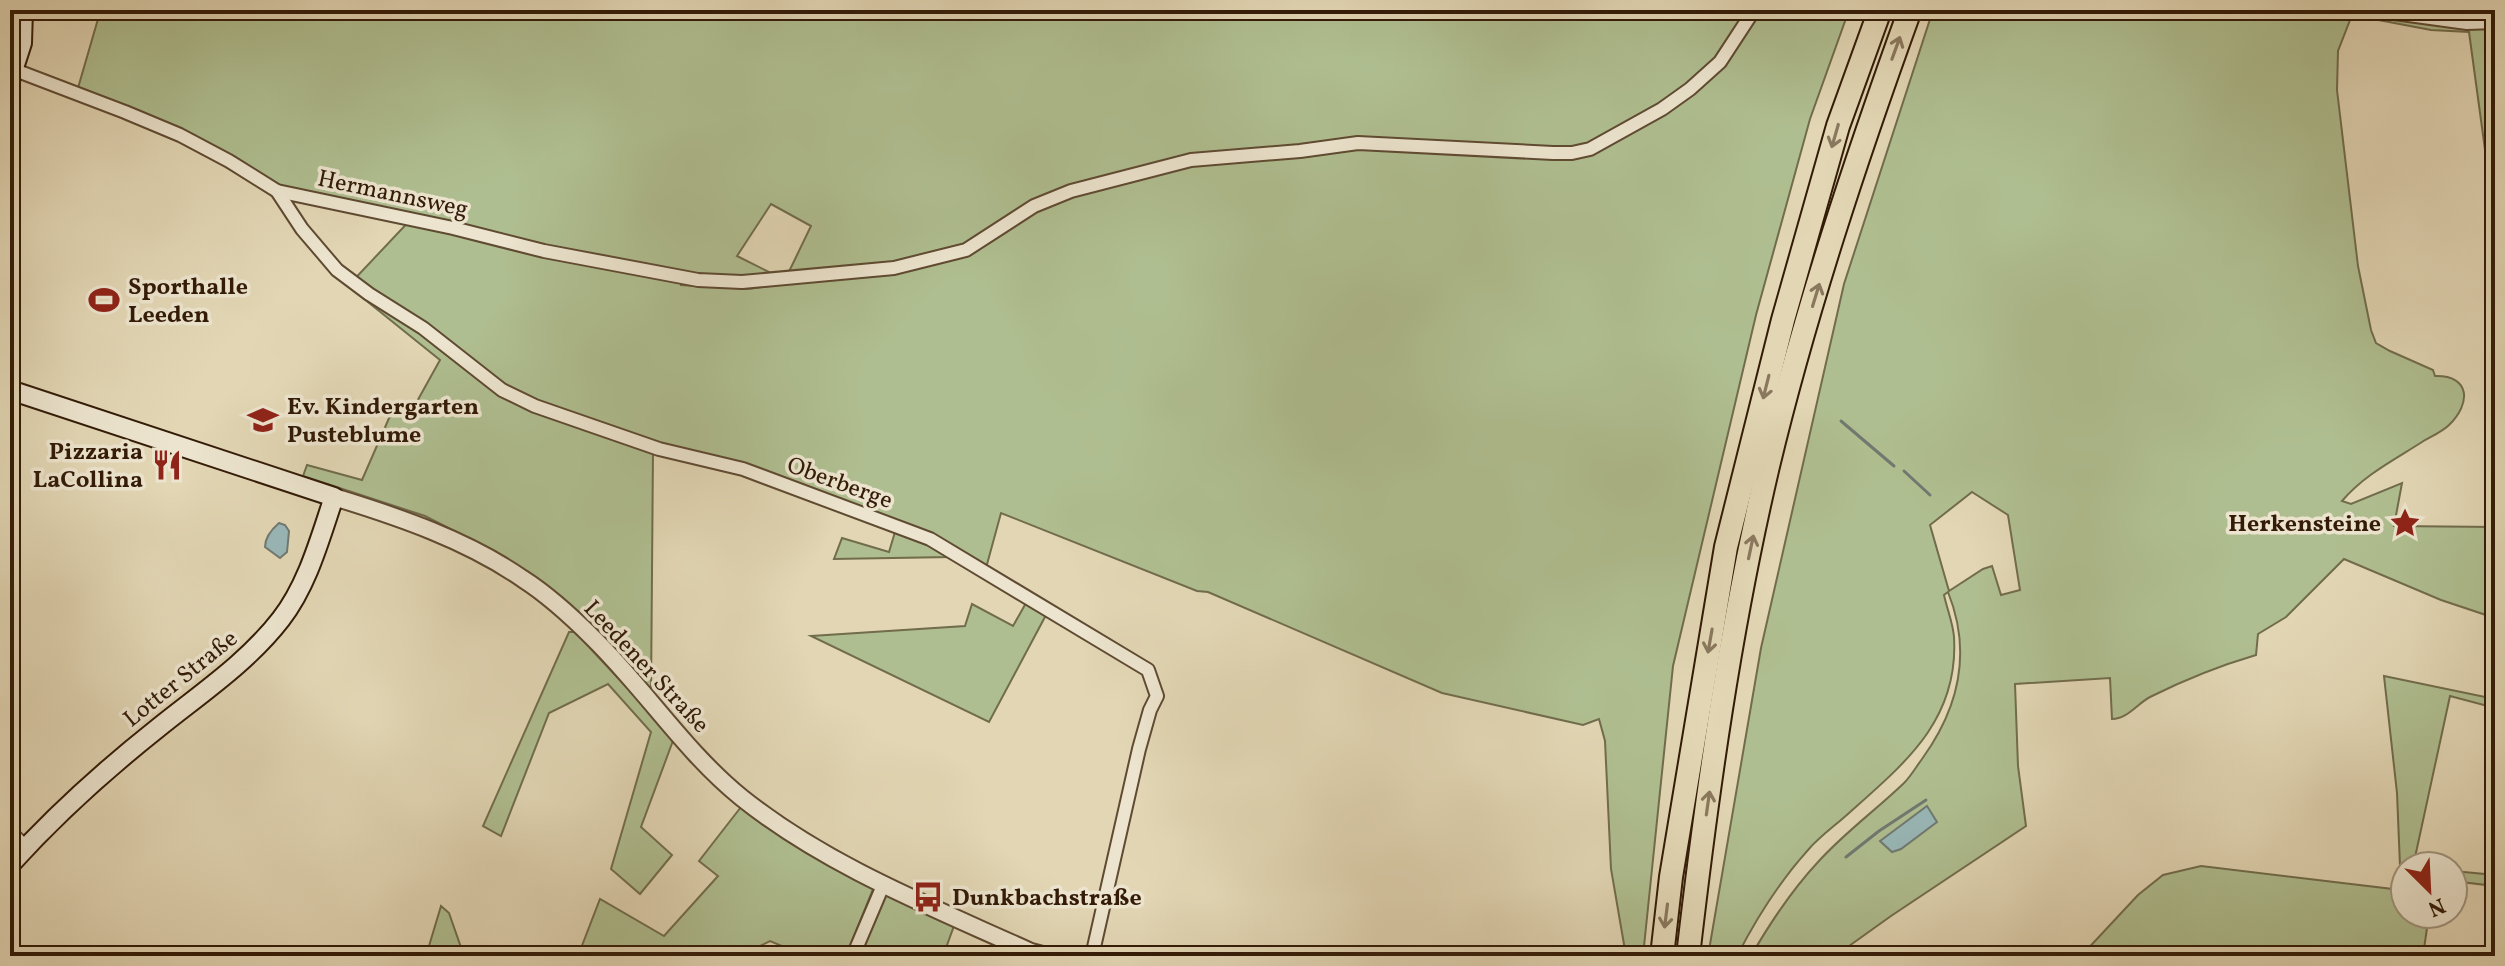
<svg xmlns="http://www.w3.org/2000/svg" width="2505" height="966" viewBox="0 0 2505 966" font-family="Vollkorn,serif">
<rect width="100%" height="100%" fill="#e2d6b4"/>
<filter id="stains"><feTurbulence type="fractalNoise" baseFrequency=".0025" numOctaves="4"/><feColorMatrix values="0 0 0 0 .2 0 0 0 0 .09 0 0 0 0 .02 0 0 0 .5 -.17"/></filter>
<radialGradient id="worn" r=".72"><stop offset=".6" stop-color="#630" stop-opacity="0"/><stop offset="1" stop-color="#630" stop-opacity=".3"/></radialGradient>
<g fill="#afbe90" stroke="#716c4c" stroke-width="2" fill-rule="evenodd">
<path d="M96 10H1849L1810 119 1756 315 1673 666 1643 956H1626L1611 869 1605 741 1599 719 1583 725 1442 693 1208 592 1197 591 1001 513 986 568 921 530 625 432 653 451 651 694 601 633 535 577 490 549 425 516 303 476 307 465 362 480 393 409 410 414 440 360 348 286 414 216 279 185 180 129 78 88 98 19ZM771 204 811 226 783 284 748 289 681 285 682 277 747 279 775 275 737 256Z"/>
<path d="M1933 10H2495V223L2469 32 2431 30 2352 15 2338 51 2337 90 2358 266 2371 330 2376 343 2390 351 2433 370 2435 376C2471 375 2471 404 2449 425 2442 432 2430 437 2422 442 2394 460 2364 475 2342 501L2351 504 2402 483 2394 526 2495 527V618L2441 600 2344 559 2286 617 2258 634 2256 655C2222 665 2182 681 2150 697 2137 704 2127 719 2112 719L2110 678 2015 684 2018 766 2026 826 1891 916 1835 956H1751C1770 923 1792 890 1818 862 1844 833 1876 810 1904 783 1911 776 1916 767 1922 759 1959 708 1972 652 1948 592L1944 595C1947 609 1953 623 1954 637 1959 720 1905 763 1849 813 1836 825 1820 836 1808 850 1780 881 1756 919 1737 956H1708L1761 648 1844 284ZM1972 492 2008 515 2020 590 2001 595 1992 566 1983 569 1949 591 1930 525Z"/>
<polygon points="895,532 928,544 949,557 834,559 842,538 889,552"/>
<polygon points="1026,603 1046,615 989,722 811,636 965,626 972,604 1013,626"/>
<polygon points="569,632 575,632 674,738 641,827 672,855 640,894 611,869 651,732 608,684 549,713 501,836 483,826"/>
<polygon points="2384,676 2495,699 2495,708 2450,696 2414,862 2400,866 2397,793"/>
<polygon points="741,807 874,887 846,956 806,956 770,941 740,956 578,956 600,899 664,936 718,876 699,861"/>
<polygon points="2201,866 2401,890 2405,894 2405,914 2422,914 2427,928 2423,956 2081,956 2138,895 2163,875"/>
<polygon points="2453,871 2495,875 2495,886 2453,881"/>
<polygon points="885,894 955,923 943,956 859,956"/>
<polygon points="441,906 449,913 464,956 426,956"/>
</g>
<g fill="#98b7b7" stroke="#707971" stroke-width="2">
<path d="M279 523 285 525 289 531 287 552 280 558 265 547C265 538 272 529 279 523Z"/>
<polygon points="1927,806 1937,822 1901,849 1892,852 1880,841"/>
</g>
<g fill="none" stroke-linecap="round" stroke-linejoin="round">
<g stroke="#707971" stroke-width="3">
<polyline points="1841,421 1894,466"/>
<polyline points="1904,471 1930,495"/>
<polyline points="1846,857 1879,831 1926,800"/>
</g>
<g stroke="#5f4a32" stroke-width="16">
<g id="minor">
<polyline points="2372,10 2467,23 2495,22"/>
<polyline points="15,70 125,112 180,135 229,161 277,191 453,228 544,251 698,280 742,282 894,268 966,250 1034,206 1071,191 1191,160 1300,151 1358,143 1553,153 1572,153 1590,149 1662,109 1690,89 1720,62 1754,10"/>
<polyline points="277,191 302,229 337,270 369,294 423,328 502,390 535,406 659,449 743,469 930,539 1148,670 1157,696 1150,710 1139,749 1092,956"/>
<polyline points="10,832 26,847"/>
<polyline points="853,956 884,883"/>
</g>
</g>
<g stroke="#5f4a32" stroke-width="20">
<path id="tertiary" d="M334 497C399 517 467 540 523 579 548 595 572 617 593 638 645 689 685 752 742 798 827 866 932 907 1031 952L1046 956"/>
</g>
<g stroke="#331b07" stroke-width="22">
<g id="secondary">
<polyline points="10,80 22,43 23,10"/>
<path d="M10 390 334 497C320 538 308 584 281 619 247 663 200 694 158 728 105 770 55 815 10 865"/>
</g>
</g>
<g stroke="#331b07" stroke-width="26">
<g id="motorway">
<polyline points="1662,956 1671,877 1726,547 1783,320 1838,126 1880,10"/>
<path d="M1688 956C1707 792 1730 627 1768 466 1805 312 1856 159 1910 10"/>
</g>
</g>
<use href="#minor" stroke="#ece4ce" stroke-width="12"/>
<use href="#tertiary" stroke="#ece4ce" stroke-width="16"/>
<use href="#secondary" stroke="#ece4ce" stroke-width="18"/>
<use href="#motorway" stroke="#e2d6b4" stroke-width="22"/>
</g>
<defs><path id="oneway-shaft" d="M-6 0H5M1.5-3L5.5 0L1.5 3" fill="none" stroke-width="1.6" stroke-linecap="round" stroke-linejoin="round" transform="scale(2)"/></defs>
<g stroke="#8a785e">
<use href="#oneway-shaft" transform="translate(1896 48) rotate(-70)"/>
<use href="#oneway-shaft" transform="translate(1835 136) rotate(106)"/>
<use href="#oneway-shaft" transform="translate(1816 295) rotate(-73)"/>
<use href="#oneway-shaft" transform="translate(1766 387) rotate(104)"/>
<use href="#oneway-shaft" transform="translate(1751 547) rotate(-78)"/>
<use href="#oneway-shaft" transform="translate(1710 641) rotate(100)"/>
<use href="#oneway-shaft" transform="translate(1708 803) rotate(-82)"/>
<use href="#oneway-shaft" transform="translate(1666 916) rotate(97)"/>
</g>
<defs>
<g id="stadium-bare" transform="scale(2.4)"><path d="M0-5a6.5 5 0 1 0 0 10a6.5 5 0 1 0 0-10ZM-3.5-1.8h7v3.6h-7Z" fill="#8f2418" stroke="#ece4ce" stroke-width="2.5" paint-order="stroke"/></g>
<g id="school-bare" transform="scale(2.4)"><path d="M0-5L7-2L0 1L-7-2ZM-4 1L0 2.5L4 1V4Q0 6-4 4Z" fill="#8f2418" stroke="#ece4ce" stroke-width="2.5" paint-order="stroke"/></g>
<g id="restaurant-bare" transform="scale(2.4)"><path d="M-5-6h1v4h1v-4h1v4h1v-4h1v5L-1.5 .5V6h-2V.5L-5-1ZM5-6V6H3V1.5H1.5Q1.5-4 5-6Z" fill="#8f2418" stroke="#ece4ce" stroke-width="2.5" paint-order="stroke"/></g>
<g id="sight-bare" transform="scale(2.4)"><path d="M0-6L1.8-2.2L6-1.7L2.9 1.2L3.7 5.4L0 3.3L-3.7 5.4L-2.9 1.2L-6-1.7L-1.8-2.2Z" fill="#8f2418" stroke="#ece4ce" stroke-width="2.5" paint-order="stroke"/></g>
<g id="bus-bare" transform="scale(2.4)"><path d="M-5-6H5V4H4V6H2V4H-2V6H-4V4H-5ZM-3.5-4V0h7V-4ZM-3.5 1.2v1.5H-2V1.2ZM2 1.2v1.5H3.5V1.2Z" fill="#8f2418" stroke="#ece4ce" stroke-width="2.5" paint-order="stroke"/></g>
</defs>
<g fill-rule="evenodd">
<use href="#stadium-bare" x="104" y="300"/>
<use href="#school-bare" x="263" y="420"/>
<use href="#restaurant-bare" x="167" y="465"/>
<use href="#sight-bare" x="2405" y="523"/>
<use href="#bus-bare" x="928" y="897"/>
</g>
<g text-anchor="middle" stroke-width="7" stroke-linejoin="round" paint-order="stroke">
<g font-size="24" fill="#331b07" stroke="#ece4ce">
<text transform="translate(393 193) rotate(12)" y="8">Hermannsweg</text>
<text transform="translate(840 482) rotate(20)" y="8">Oberberge</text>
<text transform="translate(647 666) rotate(47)" y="8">Leedener Straße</text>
<text transform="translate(180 678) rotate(-39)" y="8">Lotter Straße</text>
</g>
<g font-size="24" font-weight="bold" fill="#331b07" stroke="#ece4ce" text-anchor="start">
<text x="128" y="294">Sporthalle<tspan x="128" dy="28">Leeden</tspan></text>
<text x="287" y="414">Ev. Kindergarten<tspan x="287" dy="28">Pusteblume</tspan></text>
<text x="143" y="459" text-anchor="end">Pizzaria<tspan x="143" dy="28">LaCollina</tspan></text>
<text x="2381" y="531" text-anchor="end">Herkensteine</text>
<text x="952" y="905">Dunkbachstraße</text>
</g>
</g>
<rect width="2505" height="966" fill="none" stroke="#e2d6b4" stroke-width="40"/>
<rect x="12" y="12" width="2481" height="942" fill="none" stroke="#331b07" stroke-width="4"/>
<rect x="20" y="20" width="2465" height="926" fill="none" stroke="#331b07" stroke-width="2"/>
<g transform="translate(2429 890) rotate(156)"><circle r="38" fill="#ece4ce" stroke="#a2947e" stroke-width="2"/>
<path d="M0-6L14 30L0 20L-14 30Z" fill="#8f2418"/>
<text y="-12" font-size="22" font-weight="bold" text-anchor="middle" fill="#331b07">N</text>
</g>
<rect width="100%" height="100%" filter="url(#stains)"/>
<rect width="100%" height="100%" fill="url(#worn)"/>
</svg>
